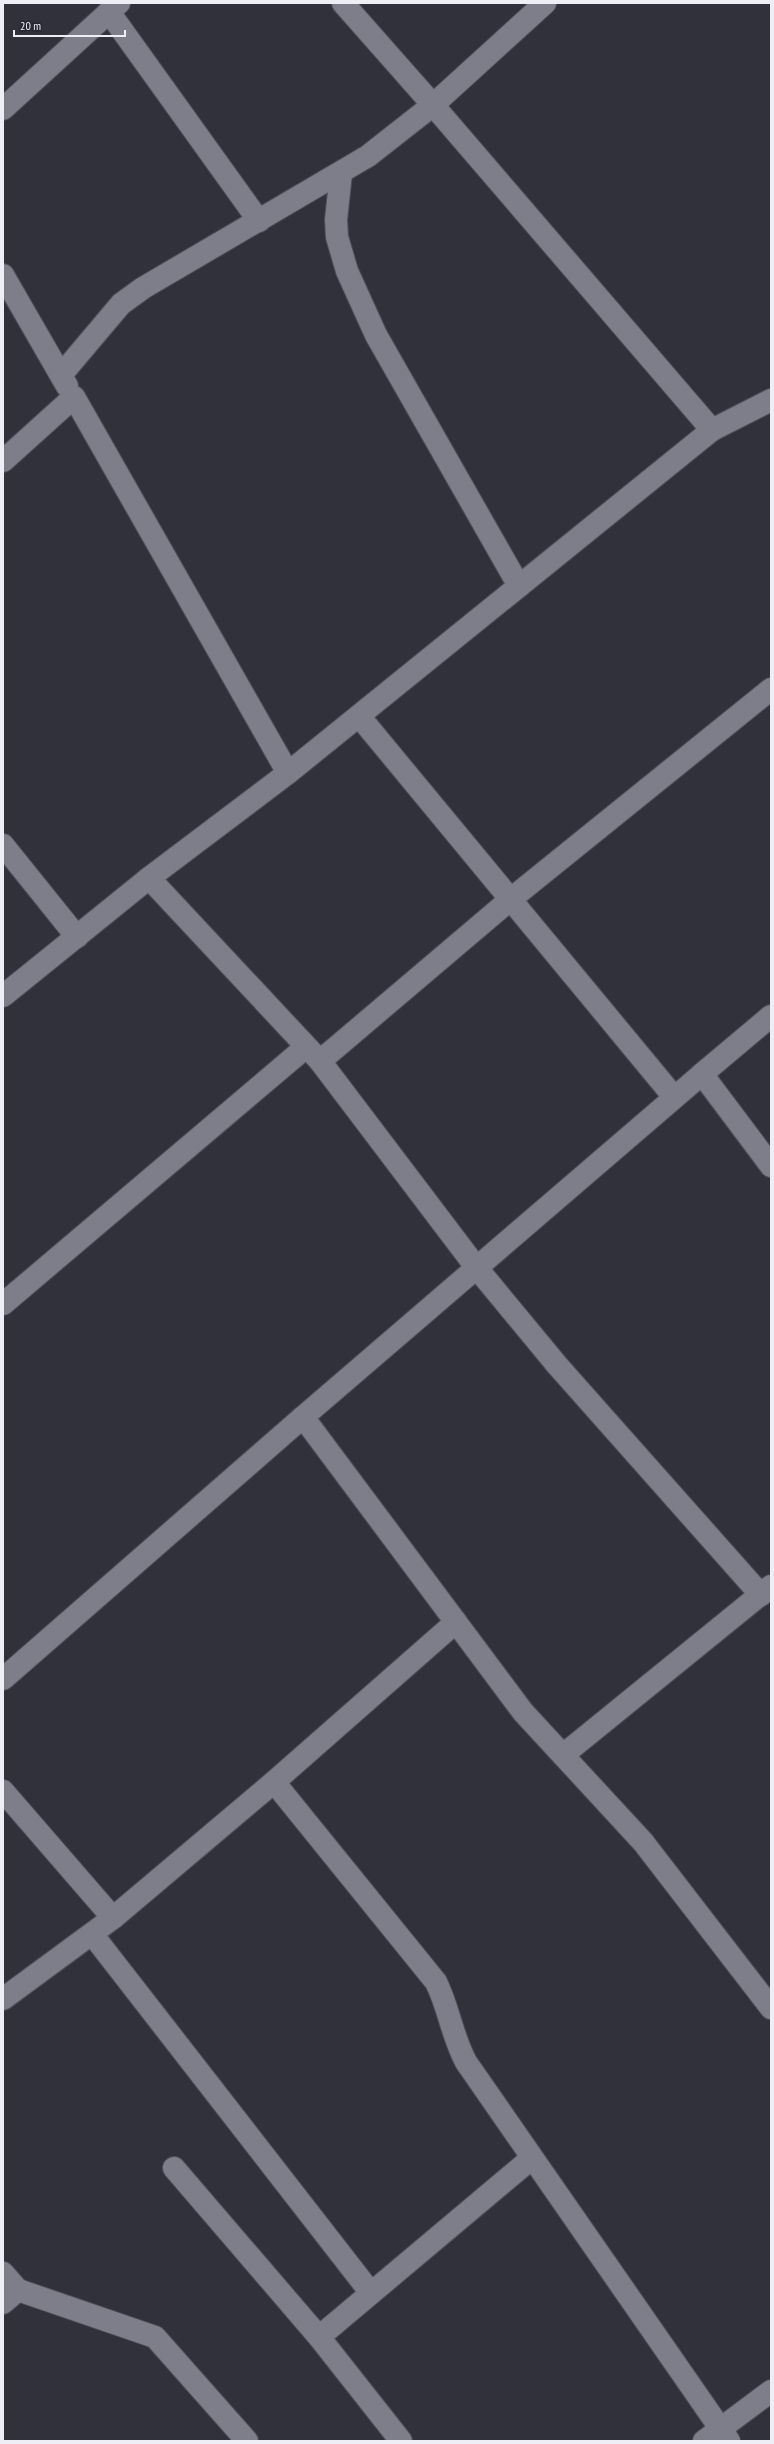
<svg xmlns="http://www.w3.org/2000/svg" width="774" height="2444" viewBox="0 0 774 2444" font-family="'PT Sans Narrow',sans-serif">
<rect width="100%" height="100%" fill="#31313c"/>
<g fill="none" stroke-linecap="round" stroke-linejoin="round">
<g stroke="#50505a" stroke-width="24">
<g id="minor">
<polyline points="109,12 259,221"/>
<polyline points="3,109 119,3"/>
<polyline points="341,173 336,220 337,237 347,271 376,335 519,586"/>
<polyline points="3,275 67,386"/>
<polyline points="61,375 121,304 143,288 368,156 433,105 545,3"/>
<polyline points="712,430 771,400"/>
<polyline points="3,461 74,397 288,773 149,878"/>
<polyline points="359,716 674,1097"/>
<polyline points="288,773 712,430 433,105 343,3"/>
<polyline points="3,845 77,937"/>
<polyline points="3,996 149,878 320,1061 476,1267 557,1365 761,1595"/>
<polyline points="320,1061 511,899 771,689"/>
<polyline points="702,1074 771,1016"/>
<polyline points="3,1304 306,1047"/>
<polyline points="303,1417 702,1074 771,1166"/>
<polyline points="3,1679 303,1417 523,1712 643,1842 771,2008"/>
<polyline points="563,1755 771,1586"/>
<path d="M274 1782 436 1982C449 2008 452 2036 466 2062L729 2441"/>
<polyline points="3,1791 113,1918 3,1999"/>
<polyline points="113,1918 274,1782 456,1622"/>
<polyline points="92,1934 371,2293"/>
<polyline points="174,2168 319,2337 401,2441"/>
<polyline points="3,2273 18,2290 3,2303"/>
<polyline points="18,2290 155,2337 247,2441"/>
<polyline points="319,2337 532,2158"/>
<polyline points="704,2441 771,2391"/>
</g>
</g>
<use href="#minor" stroke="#7e7e8b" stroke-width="22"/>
</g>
<rect width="774" height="2444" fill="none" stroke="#eeeef6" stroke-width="8"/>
<path d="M14 30v6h111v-6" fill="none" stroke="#eeeef6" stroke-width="2"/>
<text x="20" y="30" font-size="12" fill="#eeeef6" stroke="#272732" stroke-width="3" paint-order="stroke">20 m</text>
</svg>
